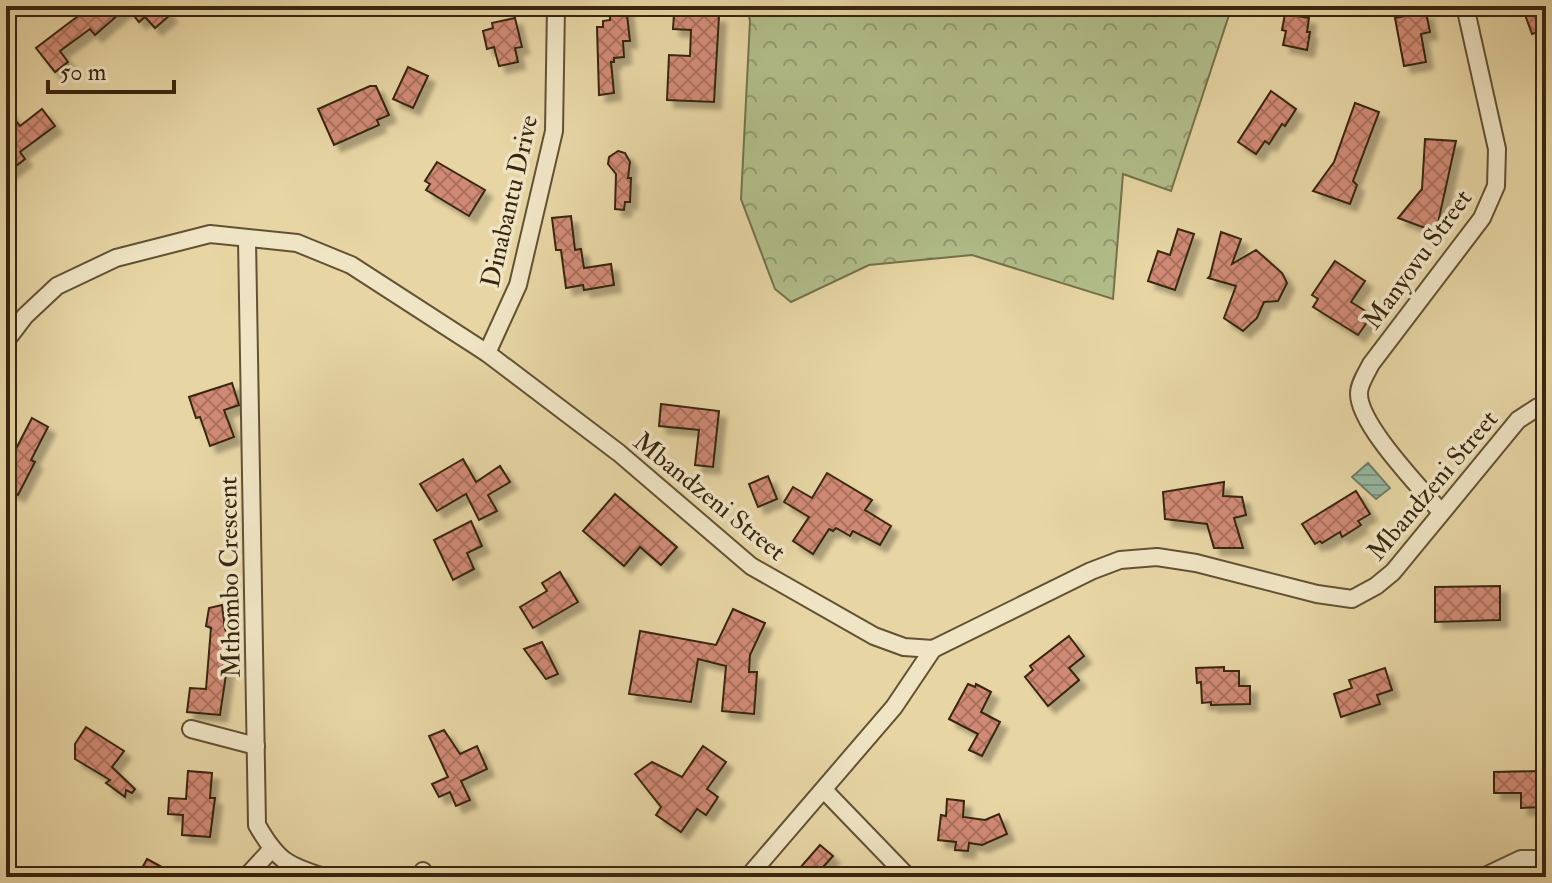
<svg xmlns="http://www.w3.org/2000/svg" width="1552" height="883" viewBox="0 0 1552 883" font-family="'IM FELL Double Pica',serif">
<defs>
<pattern id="forest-crowns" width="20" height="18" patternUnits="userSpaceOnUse" patternTransform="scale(2)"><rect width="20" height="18" fill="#b1be8a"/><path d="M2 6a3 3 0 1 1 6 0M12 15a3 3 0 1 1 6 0" fill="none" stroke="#919a6f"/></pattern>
<pattern id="water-rules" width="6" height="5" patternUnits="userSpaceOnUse" patternTransform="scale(2)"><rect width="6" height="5" fill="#97b9a3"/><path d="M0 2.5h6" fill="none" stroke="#7c9683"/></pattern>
<pattern id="building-cross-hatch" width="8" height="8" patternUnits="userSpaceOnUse" patternTransform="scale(2)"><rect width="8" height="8" fill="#d18a75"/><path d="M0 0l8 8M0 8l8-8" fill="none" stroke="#aa715e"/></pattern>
<filter id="shadow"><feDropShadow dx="7" dy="7" stdDeviation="2" flood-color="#0004"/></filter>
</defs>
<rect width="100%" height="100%" fill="#e7d5a4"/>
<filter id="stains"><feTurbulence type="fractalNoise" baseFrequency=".0025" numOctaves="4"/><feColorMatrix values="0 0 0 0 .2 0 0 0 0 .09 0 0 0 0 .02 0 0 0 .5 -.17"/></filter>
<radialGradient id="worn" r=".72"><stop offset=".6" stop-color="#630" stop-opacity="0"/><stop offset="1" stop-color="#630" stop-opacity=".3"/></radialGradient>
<polygon fill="url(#forest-crowns)" stroke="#74724c" stroke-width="2" points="747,6 1232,6 1171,191 1123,174 1113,299 972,255 869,265 791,302 775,289 741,199 750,21"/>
<polygon fill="url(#water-rules)" stroke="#717e68" stroke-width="2" points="1368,463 1390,488 1376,499 1352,477"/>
<g fill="url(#building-cross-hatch)" stroke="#37250f" stroke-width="2" filter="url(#shadow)">
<polygon points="86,6 163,6 170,15 155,28 145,17 139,22 127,7 95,35 90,29 60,51 68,62 55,72 36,48 78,16 77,14"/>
<polygon points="610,6 626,6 630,41 623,41 624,57 614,58 614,62 611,62 614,93 599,95 597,27 603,27 603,21 610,20"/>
<polygon points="1532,6 1541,6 1546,29 1532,34 1523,9"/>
<polygon points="1426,12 1430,32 1421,34 1426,62 1404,66 1395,18"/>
<polygon points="674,14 719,16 714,102 667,100 669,55 690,56 691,30 673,29"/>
<polygon points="1285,14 1309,18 1307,32 1310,32 1307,50 1283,45 1286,31 1282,30"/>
<polygon points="515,18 522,47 515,48 518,62 499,66 494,47 487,49 483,31 493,28 492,23"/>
<polygon points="408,67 428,76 413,108 393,99"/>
<polygon points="370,86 376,86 389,115 377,120 379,125 334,145 318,109"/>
<polygon points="1271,91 1296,109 1285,126 1282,124 1269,144 1265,141 1256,154 1238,142"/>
<polygon points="1355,103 1379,112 1353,181 1357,185 1350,204 1313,191 1334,162"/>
<polygon points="6,108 20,126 42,109 55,126 20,152 25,159 6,174"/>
<polygon points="1425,139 1456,141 1436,232 1398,218 1422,189"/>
<polygon points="618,151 625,153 630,162 628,178 631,178 630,202 625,202 624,210 615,209 616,174 608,164 609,157"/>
<polygon points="437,162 485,190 469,216 426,190 430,184 425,181"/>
<polygon points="571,216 575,250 581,249 584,268 611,264 614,285 584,290 583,285 566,288 561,250 556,250 552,218"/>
<polygon points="1178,229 1194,234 1175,290 1148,281 1158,251 1170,255"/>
<polygon points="1221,232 1241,239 1232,264 1256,250 1282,273 1287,283 1278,301 1264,302 1257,318 1243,331 1224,318 1236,286 1208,278 1210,276"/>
<polygon points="1335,261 1365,281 1351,302 1372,315 1358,335 1313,307 1318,299 1312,295"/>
<polygon points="232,383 239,405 224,410 234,437 210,446 200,417 196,418 189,397"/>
<polygon points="661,404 719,411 713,467 695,465 699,430 659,426"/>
<polygon points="32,418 48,427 31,460 35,462 18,495 6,489 6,468"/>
<polygon points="463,459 476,482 500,466 510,482 488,495 497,511 479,520 466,494 437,511 420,484"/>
<polygon points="827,473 872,500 865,510 891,526 880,545 853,531 850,536 836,528 833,531 829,529 813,554 793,541 809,517 784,502 793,487 812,498"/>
<polygon points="768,476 777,499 758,507 749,484"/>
<polygon points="1224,482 1223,496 1242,497 1246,515 1234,518 1243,548 1214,548 1207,524 1165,519 1163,492"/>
<polygon points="1356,491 1370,514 1358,521 1361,525 1342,537 1340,532 1322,543 1320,541 1315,544 1302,524"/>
<polygon points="615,494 677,547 661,565 640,547 624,566 583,531"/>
<polygon points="471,521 482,546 467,553 474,569 453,580 434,540"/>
<polygon points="560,572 578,602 533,628 520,607 547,591 542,583"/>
<polygon points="1500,586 1500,620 1435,622 1435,587"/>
<polygon points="222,605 225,629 232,646 224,645 227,668 220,715 187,712 190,688 206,689 211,628 206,626 209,608"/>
<polygon points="733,609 765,623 750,655 749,672 757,672 754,714 722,711 726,666 698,659 691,702 629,694 640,631 716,645"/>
<polygon points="1069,636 1084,656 1069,668 1079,680 1048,706 1025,677 1033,670 1030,666"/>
<polygon points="542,642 558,674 546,679 524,649"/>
<polygon points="1224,667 1224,671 1239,671 1239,686 1250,686 1250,704 1211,705 1211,702 1202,703 1201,682 1197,683 1196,668"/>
<polygon points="1385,668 1392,690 1377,695 1380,704 1341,717 1334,694 1352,688 1349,680"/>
<polygon points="968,684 975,687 976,684 991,692 981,712 1000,722 982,756 969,750 978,734 949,719"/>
<polygon points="86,727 124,751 112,767 135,789 132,793 126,790 125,797 106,783 110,780 75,759 75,744"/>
<polygon points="444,730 460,754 477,746 487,769 461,781 470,800 456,806 450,792 439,797 432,784 448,777 429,736"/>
<polygon points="703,746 726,762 707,789 718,797 706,815 697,809 681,832 656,815 661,807 635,774 652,762 682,777"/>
<polygon points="188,771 212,773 210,798 215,798 210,837 182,835 183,815 168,814 169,798 186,799"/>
<polygon points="1541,771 1541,807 1521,808 1521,793 1494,793 1494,772"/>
<polygon points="947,799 964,801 963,817 985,820 999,814 1007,834 982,845 969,843 968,851 955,850 956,842 938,840 941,815 946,816"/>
<polygon points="820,845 833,856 823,867 833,877 792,877"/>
<polygon points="147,859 180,877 137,877"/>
</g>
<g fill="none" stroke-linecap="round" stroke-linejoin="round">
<g stroke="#635134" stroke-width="20">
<g id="minor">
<path d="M247 240 257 825C277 860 286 865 324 877"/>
<polyline points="6,341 25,316 57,286 116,258 210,234 297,243 351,265 487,353 619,453 751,566 874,636 904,647 933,649 1091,571 1120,560 1157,557 1196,563 1317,594 1352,599 1376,586 1393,572 1518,420 1538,407 1546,407"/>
<polyline points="487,353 518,285 554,131 556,6"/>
<path d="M1440 511C1420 487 1358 424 1359 393 1359 384 1367 372 1371 364L1482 218 1496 186 1497 149 1465 6"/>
<polyline points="191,729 256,746"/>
<polyline points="824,790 908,877"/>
<polyline points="246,877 271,850"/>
<polyline points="421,877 423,871"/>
<polyline points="748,877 894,707 933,649"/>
<polyline points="1483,877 1521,859 1546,859"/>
</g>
</g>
<use href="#minor" stroke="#efe4c4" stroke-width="16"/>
</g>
<g text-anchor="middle" stroke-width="7" stroke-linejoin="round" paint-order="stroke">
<g font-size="26" fill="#37250f" stroke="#efe4c4">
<text transform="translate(509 201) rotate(-77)" y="9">Dinabantu Drive</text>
<text transform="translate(1417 259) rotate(-54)" y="9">Manyovu Street</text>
<text transform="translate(1432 485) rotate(-50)" y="9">Mbandzeni Street</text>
<text transform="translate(710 496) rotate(39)" y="9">Mbandzeni Street</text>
<text transform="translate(229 577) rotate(-91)" y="9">Mthombo Crescent</text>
</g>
</g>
<rect width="1552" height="883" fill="none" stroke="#e7d5a4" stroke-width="32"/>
<rect x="8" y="8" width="1536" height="867" fill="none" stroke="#37250f" stroke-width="4"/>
<rect x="16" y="16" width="1520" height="851" fill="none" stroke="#37250f" stroke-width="2"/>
<path d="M48 80v12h126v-12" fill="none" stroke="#37250f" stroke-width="4"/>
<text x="60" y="80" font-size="24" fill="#37250f" stroke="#efe4c4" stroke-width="6" paint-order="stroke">50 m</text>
<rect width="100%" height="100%" filter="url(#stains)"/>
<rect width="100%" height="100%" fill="url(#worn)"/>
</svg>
